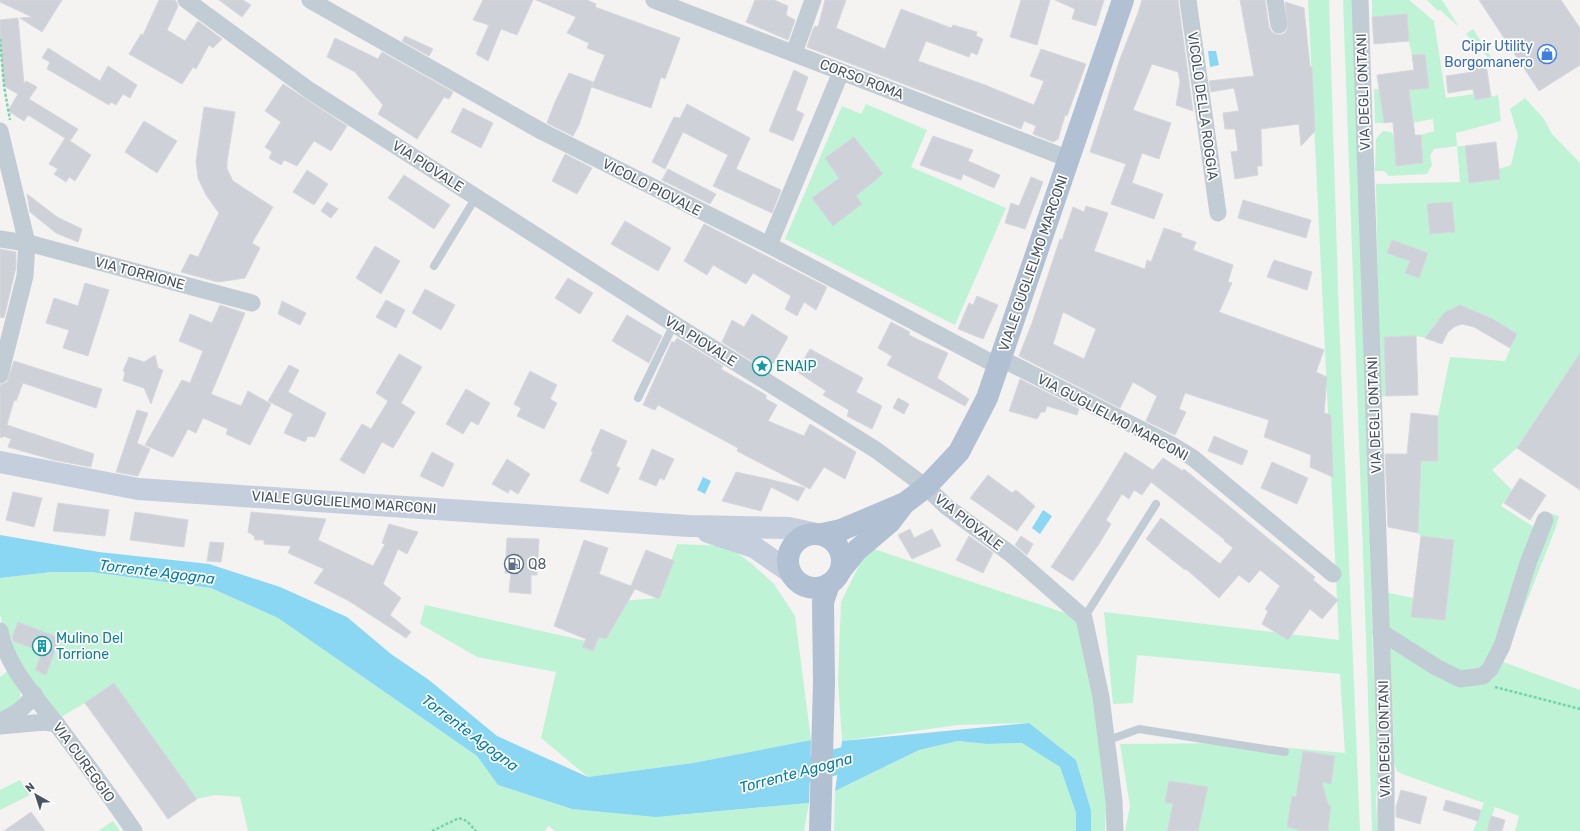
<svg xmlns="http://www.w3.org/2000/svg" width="1580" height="831" viewBox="0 0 1580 831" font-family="Rubik,sans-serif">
<rect width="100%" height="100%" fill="#f5f2f2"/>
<g fill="#bff3d6" fill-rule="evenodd">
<polygon points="1308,0 1329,0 1339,317 1360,831 1125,831 1130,806 1120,744 1232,743 1345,753 1340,674 1137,655 1133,703 1113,704 1104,612 1339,640"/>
<polygon points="1343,0 1357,0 1373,664 1379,751 1376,801 1378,831 1372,831 1367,665"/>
<path d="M1372 0H1409L1434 21 1446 98 1474 94 1476 100 1498 95 1501 121 1456 133 1457 146H1465L1469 182 1500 179 1499 169 1511 165 1518 136 1510 109 1525 98 1544 119 1552 134 1580 163V353L1517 448 1492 470 1512 490 1501 506 1534 527 1543 511 1559 516 1556 527 1503 662 1580 690V831H1515L1519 816 1495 807 1487 831H1473L1484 803 1402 774 1397 771 1394 763 1393 716 1386 668 1383 592 1414 598 1412 617 1445 620 1454 541 1421 537 1418 533 1421 461H1438V416L1450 357 1505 361 1517 334 1493 319 1460 305C1445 313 1433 322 1427 338L1416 336 1384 337 1386 396 1380 397 1376 184 1460 182 1457 146 1434 149 1430 155 1432 165 1427 174 1389 176 1384 171H1375L1376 139 1383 131 1391 132 1394 137 1396 166 1423 163 1421 135 1434 131 1433 119 1412 123 1380 96 1384 123H1375L1374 89 1416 90 1429 88 1425 54 1412 55 1409 41 1407 14 1372 17Z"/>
<polygon points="1427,0 1442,0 1459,27 1440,10 1438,11"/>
<polygon points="1473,29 1490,55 1494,64 1466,34"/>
<polygon points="866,104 927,130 911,167 1006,208 955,325 785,239 842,106 861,114"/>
<polygon points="677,544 728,546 752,564 774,584 795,616 811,740 693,763 588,777 541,738 556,672 477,657 420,624 425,605 595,643 621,601 658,598"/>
<polygon points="868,547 1083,619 1106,799 1105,831 1091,831 1091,810 1076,760 1029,723 958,725 842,741 838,681 841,602"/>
<path d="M52 572H91L211 588 278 618 477 756 498 785 572 809 679 815 809 803 804 831H555L549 826 544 831H248L240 797 215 795 197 799 85 703 61 717 29 678 4 631 0 614V578ZM18 622 60 638 46 675 35 670 42 652 11 640Z"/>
<path d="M8 671C26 698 25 697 0 717V677Z"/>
<polygon points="958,741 987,744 1022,743 1060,767 1076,813 1076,831 834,831 835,791 919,750"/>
<polygon points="20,780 30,795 0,810 0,790"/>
<polygon points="113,821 120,831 98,831"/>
</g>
<g fill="#8ad7f3">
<polygon points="1208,51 1216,51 1219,65 1210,67"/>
<polygon points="703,477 711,481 705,494 697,490"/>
<polygon points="1043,510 1052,516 1040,534 1032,528"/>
<polygon points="0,535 99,552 209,564 280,587 347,617 391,654 429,680 497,736 588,777 693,763 811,740 809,803 656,817 572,809 498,785 477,756 278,618 211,588 91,572 52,572 0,578"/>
<polygon points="1029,723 1076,760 1091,810 1091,831 1076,831 1076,813 1060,767 1022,743 987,744 958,741 919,750 835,791 842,741"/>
</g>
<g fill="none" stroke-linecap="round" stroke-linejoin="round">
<polyline stroke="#8ad7f3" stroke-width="26" points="798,772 874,752"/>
</g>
<g fill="#ced1d7" stroke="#d6d8de" fill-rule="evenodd">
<polygon points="0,0 62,0 42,32 20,18 32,17 0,2"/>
<polygon points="159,0 173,0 176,1 178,6 167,30 185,41 198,21 222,39 213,48 209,45 196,69 193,67 182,84 129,54 141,34 143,35"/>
<polygon points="219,0 243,0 251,5 242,17"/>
<polygon points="483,0 533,0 517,35 501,29 488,61 476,54 489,25 473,20"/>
<polygon points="536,0 587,0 596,4 595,7 680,38 665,79 661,77 651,108 592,87 605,55 587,48 589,43 567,33 576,17"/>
<polygon points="755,0 774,0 788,6 786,15 795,20 788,40 746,22"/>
<polygon points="825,0 846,0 836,28 885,49 901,9 951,28 953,25 977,32 976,36 983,39 977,55 971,52 969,57 926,41 918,61 985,85 1034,105 1044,81 1030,76 1041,49 1086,64 1067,116 1065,115 1058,139 1053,142 1033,134 1036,126 1024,121 1021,129 807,47 813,29 815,26 818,27"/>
<polygon points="1021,0 1050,0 1037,45 1010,37"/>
<polygon points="1055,0 1104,0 1096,26 1072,19 1075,9"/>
<polygon points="1142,0 1178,0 1193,111 1176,105 1180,82 1178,72 1152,64 1133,110 1171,123 1159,159 1142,153 1132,183 1163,194 1154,219 1111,204 1126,164 1090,152 1120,59 1138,13"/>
<polygon points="1240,0 1265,0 1269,27 1272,32 1276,34 1280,35 1285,33 1288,28 1285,2 1304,8 1310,67 1312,67 1315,131 1301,146 1299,124 1261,129 1262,166 1257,166 1258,175 1235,179 1231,152 1238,151 1235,129 1225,129 1223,113 1239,111 1234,88 1211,92 1209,81 1254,76"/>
<polygon points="1479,0 1561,0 1580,28 1580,65 1539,91"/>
<polygon points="1407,14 1409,41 1374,44 1372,17"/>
<polygon points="18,18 24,84 26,81 37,87 29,99 78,129 70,141 91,155 75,181 69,177 66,182 54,174 58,169 49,164 65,138 28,115 24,121 8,111 18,94 4,86 0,39 0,20"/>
<polygon points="405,36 433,49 429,56 402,41"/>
<polygon points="335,38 378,59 382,52 453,92 449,99 444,97 417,139 378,114 383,105 355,72 327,57"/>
<polygon points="48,48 100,81 108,66 137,85 130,98 123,94 116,105 111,102 109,105 47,69 50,62 42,58"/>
<polygon points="1425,54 1429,88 1409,90 1415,135 1421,135 1423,163 1396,166 1393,122 1384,123 1377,75 1414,70 1412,55"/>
<polygon points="1486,64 1491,97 1475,100 1473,89 1448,93 1446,76 1472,72 1471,66"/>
<polygon points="794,70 808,77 796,110 804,114 793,141 769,131"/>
<polygon points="569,73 593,82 579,125 573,136 547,123 555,102"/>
<polygon points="283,84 347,126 331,151 314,141 297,166 284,160 281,165 269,158 272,152 265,147 281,122 265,111"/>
<polygon points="687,104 750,138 736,169 781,190 772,213 713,186 728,155 683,132 665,169 652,162 674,117 680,118"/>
<polygon points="204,107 235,112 227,162 227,169 233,181 273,207 252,243 260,248 245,278 218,282 181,272 190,254 198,257 219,213 206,195 198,178 196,161"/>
<polygon points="463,108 493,123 481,148 451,132"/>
<polygon points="144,121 177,141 157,173 125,152"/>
<polygon points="933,136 973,150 968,161 1000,175 994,188 963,174 961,180 920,165"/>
<polygon points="854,137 883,174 856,196 862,204 833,226 812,198 839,178 825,158"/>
<polygon points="1496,142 1500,179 1469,183 1465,146"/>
<polygon points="565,154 592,168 577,194 552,181"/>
<polygon points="668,169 716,194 710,204 662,180"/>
<polygon points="307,170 328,184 314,205 293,192"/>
<polygon points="404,175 450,205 434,229 388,198"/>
<polygon points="1031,177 1043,182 1025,229 1005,223 1011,203 1019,206"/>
<polygon points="27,194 57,217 82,229 78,242 56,233 30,212"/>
<polygon points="1243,200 1311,220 1306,238 1238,218"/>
<polygon points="327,202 338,209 331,218 321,211"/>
<polygon points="1452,202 1455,232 1430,234 1427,204"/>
<path d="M1086 206 1108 213 1094 251 1145 269 1147 260 1151 262 1164 228 1182 234 1181 237 1196 242 1193 250 1233 265 1228 282 1232 283 1219 312 1324 350 1316 372 1327 377 1324 413 1331 415 1333 477 1310 467 1311 455 1264 437 1269 420 1185 393 1179 409 1186 412 1175 435 1146 421 1157 396 1133 382 1120 408 1019 356 1032 323 1060 239 1062 240 1073 207 1084 212ZM1063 312 1096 329 1084 359 1053 344Z"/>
<polygon points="625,221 671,248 658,271 611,244"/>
<polygon points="704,224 827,287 816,310 804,302 797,316 785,309 791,296 753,273 746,284 713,265 707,275 684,261"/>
<polygon points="1392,240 1428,253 1419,278 1405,273 1410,261 1387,253"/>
<polygon points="375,246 400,261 381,294 356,278"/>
<polygon points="0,249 16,252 16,267 4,318 0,317"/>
<polygon points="1274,260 1312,272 1307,290 1267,277"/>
<polygon points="568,278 593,293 580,314 555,298"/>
<polygon points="85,283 109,290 88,356 63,348 69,330 46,323 54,298 78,306"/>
<polygon points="425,289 455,305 441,330 412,313"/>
<polygon points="977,296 998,305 983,339 958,329 969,303 973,305"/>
<polygon points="386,300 405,310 396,328 376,317"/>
<polygon points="282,301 306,313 300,325 278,314"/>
<polygon points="220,305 245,313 211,394 241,406 248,391 271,404 250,445 226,434 228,429 203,418 196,433 188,429 173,457 145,445 182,380 190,383 203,351 179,341 190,314 212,323"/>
<polygon points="1460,305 1493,319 1517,334 1510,348 1474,327 1462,324 1454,327 1448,332 1442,344 1425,338 1444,313"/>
<polygon points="752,314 788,337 773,364 764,358 758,365 722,342 732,320 744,327"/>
<polygon points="627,315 662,336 649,363 612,341"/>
<polygon points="891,322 910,332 909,335 919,340 948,353 937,378 969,399 965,406 887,365 892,356 878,348"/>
<polygon points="1416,336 1418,395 1386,396 1384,337"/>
<polygon points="677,338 723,366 721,369 766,395 766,399 777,405 768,421 804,436 810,424 856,452 845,479 824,467 810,489 737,451 738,448 658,405 655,410 643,405 672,341 674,343"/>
<polygon points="810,349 863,378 856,392 882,406 872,429 847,416 849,410 823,395 826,391 799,373 800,370 798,368"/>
<polygon points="1580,353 1580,490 1517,448"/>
<polygon points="399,354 422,367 401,403 415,412 393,448 382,442 364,474 340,460 362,424 371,429 388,401 376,393"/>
<polygon points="155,355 158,368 163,370 151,404 144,388 123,381 125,372 123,371 129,357 144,362"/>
<polygon points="14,361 102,389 96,408 23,383 16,401 14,400 7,425 94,454 91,467 54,460 8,447 11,439 3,436 2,438 0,437 0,385 7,382"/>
<polygon points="289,365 299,370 288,392 326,413 315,437 308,436 305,442 284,433 293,414 268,401"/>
<polygon points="530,371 557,385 550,399 557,403 544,429 517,416 521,408 514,404"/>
<polygon points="1020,379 1079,409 1077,415 1047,406 1045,412 1041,412 1037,419 1009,411"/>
<polygon points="466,389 490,403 478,425 471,421 463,434 446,424"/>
<polygon points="898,398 909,404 904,414 893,408"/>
<polygon points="137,410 148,413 137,443 150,449 138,476 116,472"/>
<polygon points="1411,413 1438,416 1438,461 1421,461 1418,533 1388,527 1385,454 1407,454"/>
<polygon points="601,429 627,441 616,466 620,468 608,494 580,481 593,452 591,451"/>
<polygon points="1214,436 1248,451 1242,465 1208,451"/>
<polygon points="652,449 674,459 664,480 660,478 656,486 639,479"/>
<polygon points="432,452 454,464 443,487 420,476"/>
<polygon points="1125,452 1153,470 1163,458 1183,471 1184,469 1315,577 1313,580 1338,600 1322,619 1310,609 1288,640 1262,624 1268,611 1265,609 1280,586 1260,570 1249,583 1239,575 1219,598 1186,569 1185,570 1146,539 1161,518 1220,564 1233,548 1224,541 1225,540 1151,482 1142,495 1134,490 1129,499 1122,494 1106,520 1111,524 1099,544 1073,581 1051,567 1104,487"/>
<polygon points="507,459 530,474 518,494 510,489 508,493 492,484"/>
<polygon points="1272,462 1308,478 1297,504 1261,488"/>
<polygon points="736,472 764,478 805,488 798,501 771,487 761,511 722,501"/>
<polygon points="988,475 1012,493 1016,490 1035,506 1017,531 970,498"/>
<polygon points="1520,478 1546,495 1530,520 1504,503"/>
<polygon points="13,492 42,498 34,527 6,520"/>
<polygon points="58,503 109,510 105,536 53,531"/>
<polygon points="135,512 188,520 184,547 130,540"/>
<polygon points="251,512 326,519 318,540 373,566 385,544 382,543 389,524 418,532 407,554 398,549 383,584 401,598 390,615 411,632 406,638 349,601 314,583 324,569 288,553 291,546 264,544 264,540 255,540 254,536 248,532"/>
<polygon points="910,529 914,538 932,529 941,546 912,559 898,535"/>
<polygon points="969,536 993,553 983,573 956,560"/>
<polygon points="1021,536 1033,544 1027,555 1015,545"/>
<polygon points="1421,536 1454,540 1445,620 1411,617"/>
<polygon points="507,538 539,539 537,575 531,575 531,594 509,592 511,573 505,573"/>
<polygon points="584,540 608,548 599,574 631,586 646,550 674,561 659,599 635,589 606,639 599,637 593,651 582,647 586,639 554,626"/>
<polygon points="210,542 224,543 221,562 207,561"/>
<polygon points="18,622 60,638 46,675 35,670 42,652 13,641 12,637"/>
<polygon points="114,683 197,799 168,819 85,703"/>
<polygon points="1303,751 1335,756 1331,784 1322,782 1328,804 1331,806 1328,831 1303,831 1287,827 1292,796 1296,797"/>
<polygon points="1169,781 1208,787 1198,831 1167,831 1173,804 1165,802"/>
<polygon points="1401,790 1427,797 1420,824 1396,817 1396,807"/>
<polygon points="1446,800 1481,810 1478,821 1443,810"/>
<polygon points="31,812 45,831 4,831"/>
<polygon points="1491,816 1505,820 1502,831 1487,831"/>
</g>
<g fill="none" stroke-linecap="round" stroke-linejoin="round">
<g stroke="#74d4aa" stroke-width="2.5" stroke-dasharray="3 2" stroke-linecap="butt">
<polyline points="0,39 4,86 10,120"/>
<polyline points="1495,687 1580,709"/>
<polyline points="432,831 459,818 467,821 476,831"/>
</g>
<g stroke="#c2ccd4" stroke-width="8">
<polyline points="434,266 476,197"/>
<polyline points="638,398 674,324"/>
<polyline points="1084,618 1156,504"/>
<polyline points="1106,741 1139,729 1285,752"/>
</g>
<g stroke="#c2ccd4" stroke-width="17">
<polyline points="186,0 309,90 674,324 876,450 926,487 947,507 1012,555 1084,618 1101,697 1114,801 1115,831"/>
<polyline points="310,0 543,132 769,245 998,366"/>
<polyline points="654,0 1069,159"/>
<polyline points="1188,0 1218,213"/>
<polyline points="1275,0 1279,25"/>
<polyline points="1360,0 1386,773 1386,831"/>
<polyline points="794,53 813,0"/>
<polyline points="0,131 27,243 25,276 0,375"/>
<polyline points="0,239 32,244 252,303"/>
<polyline points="769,245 841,72"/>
<polyline points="1000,358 1172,445 1193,458 1333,574"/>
<path d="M0 631C7 668 36 697 58 726 84 761 110 795 134 831"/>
<polyline points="1381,632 1436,667 1460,679 1483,676 1490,669 1502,646 1528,563 1545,520"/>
<path d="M0 721C15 715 25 708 34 694"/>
<polyline points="0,726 45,722 57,724"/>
</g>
<g stroke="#c4cedc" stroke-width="22">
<polyline points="0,462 138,489 689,526 789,528 812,533"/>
<polyline points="708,532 754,547 790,572"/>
</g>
<g stroke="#b1c0d2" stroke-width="22">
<circle cx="815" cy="561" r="27"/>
<polyline points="822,534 841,530 905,503 926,487 959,452 987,398 1123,0"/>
<polyline points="841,570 857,550 890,522 903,505"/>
<polyline points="820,831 824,682 823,602 829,584"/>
</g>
</g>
<defs>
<g id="shop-ring" transform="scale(1)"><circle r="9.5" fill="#fff" stroke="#3f7fe0" stroke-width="1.5"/><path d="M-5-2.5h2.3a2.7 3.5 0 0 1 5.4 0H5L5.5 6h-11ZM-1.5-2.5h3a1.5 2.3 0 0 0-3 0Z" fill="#3f7fe0"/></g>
<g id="sight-ring" transform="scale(1)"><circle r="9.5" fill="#fff" stroke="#0f9aa8" stroke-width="1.5"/><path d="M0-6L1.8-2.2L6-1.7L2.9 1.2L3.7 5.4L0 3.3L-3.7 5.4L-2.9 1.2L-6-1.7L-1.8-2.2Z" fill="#0f9aa8"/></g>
<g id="fuel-ring" transform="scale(1)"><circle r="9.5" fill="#fff" stroke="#5c6f8a" stroke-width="1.5"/><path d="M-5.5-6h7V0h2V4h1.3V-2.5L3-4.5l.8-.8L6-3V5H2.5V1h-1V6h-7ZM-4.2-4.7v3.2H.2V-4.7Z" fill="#5c6f8a"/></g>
<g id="building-ring" transform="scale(1)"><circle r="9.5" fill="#fff" stroke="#0f9aa8" stroke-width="1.5"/><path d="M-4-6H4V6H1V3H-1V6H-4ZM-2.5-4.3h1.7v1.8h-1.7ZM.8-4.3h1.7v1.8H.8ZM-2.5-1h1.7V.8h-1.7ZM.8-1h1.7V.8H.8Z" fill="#0f9aa8"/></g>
</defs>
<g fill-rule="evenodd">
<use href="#shop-ring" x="1547" y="54"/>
<use href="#sight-ring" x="762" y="366"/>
<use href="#fuel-ring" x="514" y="564"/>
<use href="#building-ring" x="42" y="646"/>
</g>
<g text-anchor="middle" stroke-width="3.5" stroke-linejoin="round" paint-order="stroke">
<g font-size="14" fill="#366cbe" stroke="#fff" text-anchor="end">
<text x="1533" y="51">Cipir Utility<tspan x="1533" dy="16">Borgomanero</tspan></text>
</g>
<g font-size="14" fill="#485461" stroke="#fff">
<text transform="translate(862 79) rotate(21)" y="5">CORSO ROMA</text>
<text transform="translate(1363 92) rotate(-92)" y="5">VIA DEGLI ONTANI</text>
<text transform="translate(1203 106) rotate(82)" y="5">VICOLO DELLA ROGGIA</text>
<text transform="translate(428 166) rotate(33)" y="5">VIA PIOVALE</text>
<text transform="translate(652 187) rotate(27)" y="5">VICOLO PIOVALE</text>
<text transform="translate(1033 263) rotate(-71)" y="5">VIALE GUGLIELMO MARCONI</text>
<text transform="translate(140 273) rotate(15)" y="5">VIA TORRIONE</text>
<text transform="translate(701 341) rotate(32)" y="5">VIA PIOVALE</text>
<text transform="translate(1374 415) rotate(-92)" y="5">VIA DEGLI ONTANI</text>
<text transform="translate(1113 417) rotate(28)" y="5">VIA GUGLIELMO MARCONI</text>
<text transform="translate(344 502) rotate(4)" y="5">VIALE GUGLIELMO MARCONI</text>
<text transform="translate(969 522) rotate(38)" y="5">VIA PIOVALE</text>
<text transform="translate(1384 739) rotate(-91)" y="5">VIA DEGLI ONTANI</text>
<text transform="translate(84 762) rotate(54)" y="5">VIA CUREGGIO</text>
</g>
<g font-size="14" fill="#0d838f" stroke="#fff" text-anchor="start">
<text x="776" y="371">ENAIP</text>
<text x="56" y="643">Mulino Del<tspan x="56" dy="16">Torrione</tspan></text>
</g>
<g font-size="14" fill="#4e5e75" stroke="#fff" text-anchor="start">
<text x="528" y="569">Q8</text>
</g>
<g font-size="15" font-style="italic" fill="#047eaa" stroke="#fff">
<text transform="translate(157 572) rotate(7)" y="5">Torrente Agogna</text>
<text transform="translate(470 733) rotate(37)" y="5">Torrente Agogna</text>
<text transform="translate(796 773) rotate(-15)" y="5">Torrente Agogna</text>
</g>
</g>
<g transform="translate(36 795) rotate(321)" stroke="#ffffff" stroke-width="3" paint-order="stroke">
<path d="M0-3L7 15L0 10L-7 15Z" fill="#485461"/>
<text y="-6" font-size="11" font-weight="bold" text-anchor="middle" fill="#485461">N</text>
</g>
</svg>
